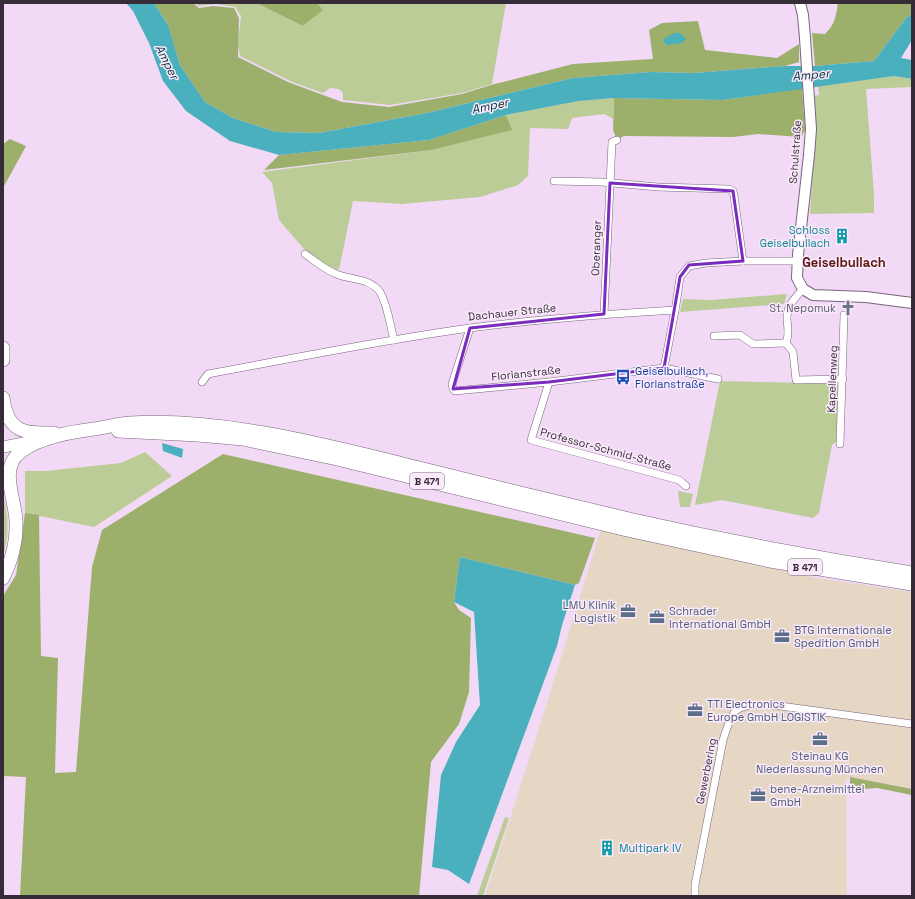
<svg xmlns="http://www.w3.org/2000/svg" width="915" height="899" viewBox="0 0 915 899" font-family="'Space Grotesk',sans-serif">
<rect width="100%" height="100%" fill="#f2d9f6"/>
<polygon fill="#e5d7c4" points="601,529 817,578 912,592 912,789 850,777 846,780 847,896 485,896 541,722"/>
<g fill="#bbcc97">
<polygon points="194,3 256,3 303,26 322,10 317,3 506,3 492,84 462,93 390,105 343,100 343,93 339,89 330,88 323,93 292,82 240,56 238,44 241,16 235,7 216,4 199,6"/>
<polygon points="894,76 912,79 912,87 866,89 874,194 874,213 810,214 815,134 814,96 819,95 818,86"/>
<polygon points="614,98 613,119 605,114 572,118 568,129 530,128 528,176 518,185 480,197 402,204 353,201 339,270 325,265 311,257 279,220 272,183 262,172 432,150 511,130 506,115 579,101"/>
<polygon points="787,294 784,304 680,312 683,299 711,300"/>
<polygon points="720,381 840,384 839,440 832,445 819,513 813,518 722,500 695,505"/>
<polygon points="145,452 172,476 94,527 25,513 25,471 46,471 121,463"/>
<polygon points="678,491 693,494 690,507 680,507"/>
<path d="M3 495C9 515 9 536 3 556Z"/>
<polygon points="505,817 509,818 483,896 477,896"/>
</g>
<g fill="#9cb06b">
<polygon points="154,3 193,3 199,8 213,6 234,8 239,18 238,57 288,82 342,102 389,107 462,94 491,85 573,64 653,59 649,30 662,23 698,21 705,50 777,58 799,44 799,62 785,66 694,73 650,72 573,78 427,113 319,133 276,132 233,118 205,102 180,65 167,23"/>
<polygon points="256,3 317,3 323,10 303,26"/>
<path d="M838 3H912V14L906 18 874 61 815 66 812 33 825 34C835 25 836 15 838 3Z"/>
<polygon points="802,88 805,130 801,137 758,134 733,137 624,136 617,140 613,130 614,98 723,100"/>
<polygon points="506,115 512,130 432,150 264,170 279,155 429,140"/>
<polygon points="10,139 26,146 3,188 3,144"/>
<polygon points="223,454 595,538 579,583 575,585 460,557 454,602 459,610 471,618 469,692 459,724 431,762 419,896 20,896 26,777 3,776 3,596 16,575 25,513 39,515 41,656 58,658 55,773 76,772 92,567 102,530"/>
<polygon points="850,777 912,789 912,795 877,788 850,790"/>
</g>
<g fill="#4ab0be">
<polygon points="126,3 154,3 168,25 180,65 205,102 233,118 276,132 319,133 427,113 573,78 650,72 694,73 785,66 815,66 874,61 906,18 912,14 912,40 901,58 912,60 912,79 894,76 723,100 614,98 579,101 506,115 429,140 279,155 230,141 186,111 163,81 149,43 133,11"/>
<polygon points="675,33 680,33 686,39 682,43 667,45 663,41 665,38"/>
<polygon points="162,443 183,449 182,458 163,451"/>
<polygon points="460,557 575,585 562,625 557,646 469,884 448,870 432,867 441,775 456,742 480,705 474,612 454,602"/>
</g>
<g fill="none" stroke-linecap="round" stroke-linejoin="round">
<g stroke="#7a647d" stroke-width="8">
<g id="street">
<polyline points="554,181 602,182 658,187 729,189 733,191 734,196 743,261"/>
<path d="M305 254C315 261 324 269 336 274 351 280 370 278 380 292 388 306 390 325 394 340"/>
<path d="M803 289C796 297 787 305 787 317 787 326 790 334 786 343L793 352 796 380 843 379"/>
<polyline points="604,314 612,142 617,140"/>
<polyline points="470,328 452,384 453,389 455,391 549,382 664,368 718,379"/>
<polyline points="714,336 740,335 753,344 786,343"/>
<polyline points="664,368 676,305 680,277 689,266 706,263 743,261 797,261"/>
<path d="M202 382 208 374C295 358 382 340 470 328 538 319 607 314 675 310"/>
<polyline points="549,382 531,440 679,480 686,486"/>
<polyline points="840,444 844,315"/>
<polyline points="695,896 695,885 723,740 728,725 735,711 740,708 750,705 773,705 912,724"/>
</g>
</g>
<g stroke="#7a647d" stroke-width="12">
<polyline id="secondary" points="800,3 803,15 805,38 811,129 809,155 798,255 797,278 803,289 813,295 866,297 912,303"/>
</g>
<g stroke="#7a647d" stroke-width="12">
<polyline id="primary" points="3,447 34,441"/>
</g>
<g stroke="#7a647d" stroke-width="14">
<g id="highway">
<polyline points="3,348 3,360"/>
<path d="M3 398C8 433 23 433 54 433"/>
<polyline points="118,431 198,435 243,439 337,459 627,530 770,561 912,584"/>
<path d="M3 578C12 560 17 542 16 522 16 502 1 473 16 456 33 438 70 432 94 429 106 427 118 424 130 423 218 418 314 442 399 463 476 482 552 501 629 519 722 540 817 558 912 573"/>
</g>
</g>
<use href="#street" stroke="#fff" stroke-width="7"/>
<use href="#secondary" stroke="#fff" stroke-width="10"/>
<use href="#primary" stroke="#fff" stroke-width="11"/>
<use href="#highway" stroke="#fff" stroke-width="13"/>
</g>
<path fill="none" stroke="#7b2cbf" stroke-width="3" stroke-linejoin="round" d="M610 183 733 191 743 261 689 265 680 277 664 368 549 382 453 389 470 328 604 314Z"/>
<defs>
<g id="building-bare" transform="scale(1.2)"><path d="M-4-6H4V6H1V3H-1V6H-4ZM-2.5-4.3h1.7v1.8h-1.7ZM.8-4.3h1.7v1.8H.8ZM-2.5-1h1.7V.8h-1.7ZM.8-1h1.7V.8H.8Z" fill="#0f9aa8" stroke="#faeafc" stroke-width="2.5" paint-order="stroke"/></g>
<g id="church-bare" transform="scale(1.2)"><path d="M-1.2-6h2.4v3.5h3.3v2.4h-3.3V6h-2.4V-.1h-3.3v-2.4h3.3Z" fill="#6b7280" stroke="#faeafc" stroke-width="2.5" paint-order="stroke"/></g>
<g id="bus-bare" transform="scale(1.2)"><path d="M-5-6H5V4H4V6H2V4H-2V6H-4V4H-5ZM-3.5-4V0h7V-4ZM-3.5 1.2v1.5H-2V1.2ZM2 1.2v1.5H3.5V1.2Z" fill="#1a4fb4" stroke="#faeafc" stroke-width="2.5" paint-order="stroke"/></g>
<g id="office-bare" transform="scale(1.2)"><path d="M-6-3h4V-5.5h4V-3h4V5H-6ZM-1-4.5V-3h2v-1.5ZM-6 0V1H6V0Z" fill="#5c6f8a" stroke="#faeafc" stroke-width="2.5" paint-order="stroke"/></g>
</defs>
<g fill-rule="evenodd">
<use href="#building-bare" x="842" y="236"/>
<use href="#church-bare" x="848" y="308"/>
<use href="#bus-bare" x="623" y="377"/>
<use href="#office-bare" x="628" y="611"/>
<use href="#office-bare" x="657" y="617"/>
<use href="#office-bare" x="782" y="636"/>
<use href="#office-bare" x="695" y="710"/>
<use href="#office-bare" x="820" y="739"/>
<use href="#office-bare" x="758" y="795"/>
<use href="#building-bare" x="607" y="848"/>
</g>
<g text-anchor="middle" stroke-width="3" stroke-linejoin="round" paint-order="stroke">
<g fill="#faeafc" stroke="#716572" stroke-width="1">
<rect x="410" y="473" width="34" height="16" rx="3"/>
<rect x="788" y="559" width="34" height="16" rx="3"/>
</g>
<g font-size="10" font-weight="bold" fill="#362c37">
<text x="427" y="485">B 471</text>
<text x="805" y="571">B 471</text>
</g>
<g font-size="11" fill="#362c37" stroke="#faeafc">
<text transform="translate(795 152) rotate(-86)" y="4">Schulstraße</text>
<text transform="translate(596 248) rotate(-88)" y="4">Oberanger</text>
<text transform="translate(512 312) rotate(-6)" y="4">Dachauer Straße</text>
<text transform="translate(526 373) rotate(-6)" y="4">Florianstraße</text>
<text transform="translate(832 379) rotate(-88)" y="4">Kapellenweg</text>
<text transform="translate(606 449) rotate(15)" y="4">Professor-Schmid-Straße</text>
<text transform="translate(706 771) rotate(-79)" y="4">Gewerbering</text>
</g>
<g font-size="11" fill="#0d838f" stroke="#faeafc" text-anchor="end">
<text x="830" y="234">Schloss<tspan x="830" dy="13">Geiselbullach</tspan></text>
<text x="619" y="852" text-anchor="start">Multipark IV</text>
</g>
<g font-size="11" fill="#5b616d" stroke="#faeafc" text-anchor="end">
<text x="836" y="312">St. Nepomuk</text>
</g>
<g font-size="11" fill="#164399" stroke="#faeafc" text-anchor="start">
<text x="635" y="375">Geiselbullach,<tspan x="635" dy="13">Florianstraße</tspan></text>
</g>
<g font-size="11" fill="#4e5e75" stroke="#faeafc" text-anchor="start">
<text x="616" y="609" text-anchor="end">LMU Klinik<tspan x="616" dy="13">Logistik</tspan></text>
<text x="669" y="615">Schrader<tspan x="669" dy="13">International GmbH</tspan></text>
<text x="794" y="634">BTG Internationale<tspan x="794" dy="13">Spedition GmbH</tspan></text>
<text x="707" y="708">TTI Electronics<tspan x="707" dy="13">Europe GmbH LOGISTIK</tspan></text>
<text x="820" y="760" text-anchor="middle">Steinau KG<tspan x="820" dy="13">Niederlassung München</tspan></text>
<text x="770" y="793">bene-Arzneimittel<tspan x="770" dy="13">GmbH</tspan></text>
</g>
<g font-size="12" font-style="italic" fill="#003036" stroke="#faeafc">
<text transform="translate(167 62) rotate(63)" y="4">Amper</text>
<text transform="translate(811 75) rotate(-5)" y="4">Amper</text>
<text transform="translate(490 106) rotate(-12)" y="4">Amper</text>
</g>
<g font-size="13" font-weight="bold" fill="#5d1911" stroke="#faeafc">
<text x="844" y="267">Geiselbullach</text>
</g>
</g>
<rect width="915" height="899" fill="none" stroke="#362c37" stroke-width="8"/>
</svg>
